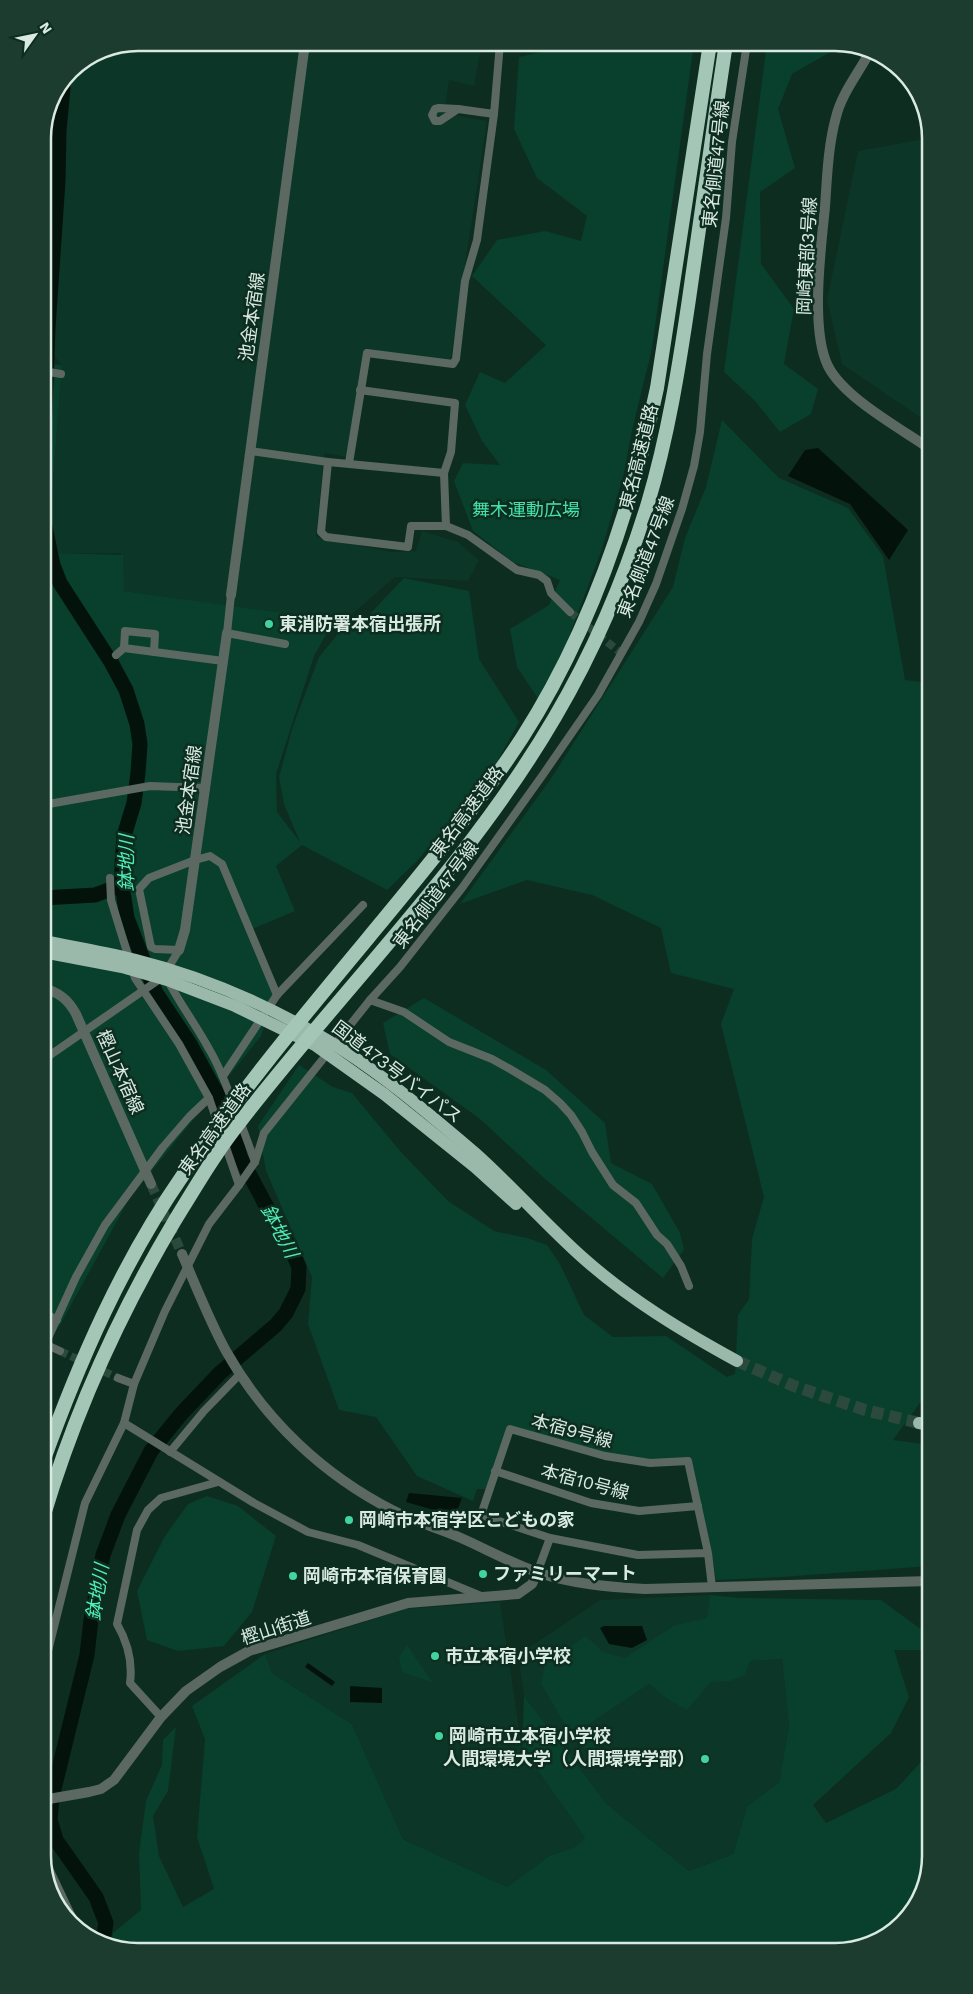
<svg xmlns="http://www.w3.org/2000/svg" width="973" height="1994" viewBox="0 0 973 1994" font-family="'Work Sans','Noto Sans JP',sans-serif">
<rect width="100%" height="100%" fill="#0d2d21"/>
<g fill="#0c3627">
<polygon points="138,43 482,43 474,86 449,80 444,113 487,121 450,363 365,353 347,457 324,453 316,537 392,552 416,551 422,531 458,542 479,560 468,581 395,577 343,622 124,591 121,553 57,553 50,521 62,366 53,354 64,120 71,70 102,50"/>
<polygon points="930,138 930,424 842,364 827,300 858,151"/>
<polygon points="710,1595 750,1661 782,1659 789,1726 779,1784 747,1806 733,1854 689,1871 607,1804 524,1696 518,1655 600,1600"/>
<polygon points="500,1602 522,1748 585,1838 573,1848 549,1856 507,1887 403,1839 352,1724 272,1673 265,1654 405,1609"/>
</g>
<g fill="#093f2d">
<polygon points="582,43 694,43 652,349 632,430 624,473 602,549 567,642 539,700 517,667 510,629 549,605 560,580 513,562 473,531 454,481 463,463 500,465 482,441 465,405 480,372 505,383 546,345 472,276 497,240 545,231 581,241 587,216 537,178 514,129 519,57"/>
<polygon points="767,43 844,44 792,74 778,109 795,168 760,192 761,264 794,309 784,364 818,389 811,414 780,432 755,401 724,372"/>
<polygon points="43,364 62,365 50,521 57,553 123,555 124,591 334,620 314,656 276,774 277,812 300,842 284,804 279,777 293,726 319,657 346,624 365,619 404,578 469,591 479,659 519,722 492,771 417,861 387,890 302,845 276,866 295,911 252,929 277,987 261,1036 129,1199 59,1327 43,1319"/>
<polygon points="722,420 779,478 848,508 883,556 905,680 930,683 930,1389 893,1440 930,1445 930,1566 782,1577 716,1580 710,1544 691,1459 651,1460 606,1454 509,1425 486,1489 477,1489 473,1501 417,1476 376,1417 339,1410 308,1324 312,1277 266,1171 258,1126 299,1065 333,1087 352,1093 401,1152 448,1201 494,1231 527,1238 547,1245 560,1264 584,1315 613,1337 666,1336 727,1377 735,1374 738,1315 749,1299 752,1239 764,1197 721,1024 734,989 671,973 661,928 592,895 527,880 460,904 550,780 673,587 685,538 706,487"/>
<polygon points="424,998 546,1070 605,1123 611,1163 652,1184 680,1233 684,1250 663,1278 545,1179 480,1119 390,1054 383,1023"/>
<polygon points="207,1496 238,1506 276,1536 252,1612 224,1646 178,1651 147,1640 137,1591 165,1536 188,1504"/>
<polygon points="710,1595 741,1598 881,1600 922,1630 927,1650 894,1650 909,1697 891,1733 813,1805 826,1823 896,1789 930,1752 930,1856 914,1909 871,1944 835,1951 132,1951 111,1944 113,1933 141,1910 139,1853 146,1801 162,1765 163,1740 176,1727 168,1791 153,1816 159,1856 183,1907 214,1889 197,1837 205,1739 192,1706 265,1654 272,1673 352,1724 403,1839 507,1887 549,1856 573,1848 585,1838 522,1748 524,1696 607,1804 689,1871 733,1854 747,1806 779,1783 789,1726 782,1659 750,1661 745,1675 730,1681 711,1682 687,1710 666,1698 649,1684 586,1726 613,1765 600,1766 564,1723 541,1684 545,1663 586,1636 603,1652 625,1658 675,1625 707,1618"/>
<polygon points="407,1645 433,1683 402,1672 399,1657"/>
</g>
<g fill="#04120c">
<polygon points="818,448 908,530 889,560 850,504 788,476 805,450"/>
<polygon points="409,1493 462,1498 455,1516 406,1502"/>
<polygon points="604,1626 642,1626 647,1640 632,1648 609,1644 600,1628"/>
<polygon points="308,1663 335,1682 332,1686 305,1667"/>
<polygon points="350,1686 382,1688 382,1703 350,1702"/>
</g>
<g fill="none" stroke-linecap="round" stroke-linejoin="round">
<g stroke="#04120c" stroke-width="15">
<polyline points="43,461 48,328 58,181 59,130 63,88"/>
<polyline points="43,517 53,565 60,583 111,662 126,690 137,724 140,744 138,773 134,803 124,836 122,864 122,885 127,918 156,993 190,1044 215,1090 232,1123 240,1157 276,1224 291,1249 299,1267 298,1289 286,1313 276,1325 220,1373 181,1414 151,1451 118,1515 103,1555 91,1620 87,1655 52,1797 50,1820 56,1840 96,1897 106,1923 103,1941"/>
<polyline points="43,898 95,895 122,885"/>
</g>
<g stroke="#2c493e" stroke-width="8" stroke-dasharray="8 4" stroke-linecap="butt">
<polyline points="570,612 621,653"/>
<polyline points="60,1351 118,1378"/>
</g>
<polyline stroke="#2c493e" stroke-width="10" stroke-dasharray="10 5" stroke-linecap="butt" points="151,1184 182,1254"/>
<polyline stroke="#2c493e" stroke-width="12" stroke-dasharray="12 6" stroke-linecap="butt" points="737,1361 794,1386 865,1410 919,1423"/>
<g stroke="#5b6962" stroke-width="8">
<polygon points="439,108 458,109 440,121 435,121 432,115 435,109"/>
<polyline points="458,109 494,114"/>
<polyline points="43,371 61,374"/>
<polyline points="360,390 455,403 451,452 444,473 446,526"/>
<polyline points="250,451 328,462 444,473"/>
<polyline points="328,462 321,532 326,537 408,547 411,526 446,526 468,535 517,570 539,575 547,581 551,593 570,612"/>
<polyline points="349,463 367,353 453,364 456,359 465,281 477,240 494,114 500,43"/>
<polyline points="231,595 227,633 285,644"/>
<polyline points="124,648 125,631 155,634 154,652"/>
<polyline points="116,655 124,648 223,661"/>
<polyline points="43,805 150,786 206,788"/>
<polyline points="110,878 111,900 135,978 179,1044 209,1098 239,1185"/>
<path d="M167 979C180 1004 196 1025 209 1049 220 1067 227 1087 234 1106"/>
<polyline points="370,1000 404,1012 449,1042 492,1059 510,1069 545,1090 560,1103 571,1115 582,1132 592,1152 613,1185 636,1203 657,1235 667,1244 681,1266 689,1286"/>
<polyline points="43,1060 157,981 170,965 179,950 155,949 151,947 139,889 149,878 195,860 210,856 222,864 277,995"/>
<polyline points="223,1076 277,995 363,905"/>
<polyline points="240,1121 255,1162"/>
<polyline points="43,1312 57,1320"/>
<polyline points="45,1344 60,1351"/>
<polyline points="43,1349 76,1277 105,1225 163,1147 189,1117 209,1098"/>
<polyline points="118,1378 134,1384"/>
<polyline points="124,1423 254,1503 308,1532 358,1545 481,1596"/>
<polyline points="170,1452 204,1411 240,1374"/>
<polyline points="495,1471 591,1503 639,1511 698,1506"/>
<polyline points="708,1553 638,1555 550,1538 481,1515 510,1429 605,1456 650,1463 688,1461 708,1553 712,1587"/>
<polyline points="537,1573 550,1538"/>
<polyline points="43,1671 85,1503 124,1423 134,1384 165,1311 209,1224 239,1185 255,1162 264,1133 370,1000 400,967 462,888 542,776 598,695 639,622 656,584 682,509 694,466 700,432 707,354 726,218 732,142 747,43"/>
<path d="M161 1717 130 1683C133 1661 128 1643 117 1624L137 1530 148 1510 161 1498 218 1482"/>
<polyline points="43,1856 74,1921"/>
</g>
<g stroke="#5b6962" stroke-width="10">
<path d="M869 53C858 74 842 93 836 117 828 146 827 178 825 207 821 247 810 330 828 366 844 398 900 428 930 449"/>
<polyline points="231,595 305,43"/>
<polyline points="179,950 185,930 227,633"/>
<path d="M43 988C58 992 68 999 76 1014L151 1184"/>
<path d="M182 1254C196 1286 209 1320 226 1351 265 1420 323 1475 394 1511 415 1522 439 1528 461 1538 486 1549 511 1563 537 1572 571 1584 609 1587 645 1589L930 1581"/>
<polyline points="43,1800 89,1792 101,1789 114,1780 161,1717 186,1691 220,1667 249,1651 408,1603 518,1594 532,1584 537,1573"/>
</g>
<g stroke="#9ab9aa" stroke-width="12">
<path d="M43 941C74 947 105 952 136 960 200 976 263 1003 320 1036 373 1066 428 1113 475 1153 512 1186 545 1224 582 1257 629 1299 682 1331 737 1361"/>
<polyline points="43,952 122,967 167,980 235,1006 315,1045 384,1094 475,1167 516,1204"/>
<polyline points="919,1423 930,1425"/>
</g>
<g stroke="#a4c6b6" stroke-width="14">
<path d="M43 1462C79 1362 122 1263 183 1175 240 1092 305 1014 369 937 422 873 476 808 522 738 590 632 631 511 657 388L710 43"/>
<path d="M43 1518C74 1414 118 1316 174 1222 196 1186 217 1150 243 1118 347 984 470 863 555 717 595 649 625 578 648 503 668 436 679 367 689 299 702 213 713 128 726 43"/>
</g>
</g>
<g fill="#41d4a1" stroke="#0d2d21" stroke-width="2">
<circle cx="269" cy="624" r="5"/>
<circle cx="349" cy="1520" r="5"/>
<circle cx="483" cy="1574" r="5"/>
<circle cx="293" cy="1576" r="5"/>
<circle cx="435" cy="1656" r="5"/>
<circle cx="439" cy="1736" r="5"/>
<circle cx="705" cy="1759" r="5"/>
</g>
<g text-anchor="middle" stroke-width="5" stroke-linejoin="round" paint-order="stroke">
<g font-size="18" fill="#d9eae2" stroke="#0d2d21">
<text transform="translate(716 164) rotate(-84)" y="6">東名側道47号線</text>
<text transform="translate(807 256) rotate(-87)" y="6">岡崎東部3号線</text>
<text transform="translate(252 317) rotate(-82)" y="6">池金本宿線</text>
<text transform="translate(639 457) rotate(-76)" y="6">東名高速道路</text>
<text transform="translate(646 557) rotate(-69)" y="6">東名側道47号線</text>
<text transform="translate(189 790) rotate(-82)" y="6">池金本宿線</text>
<text transform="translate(467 812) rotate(-53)" y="6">東名高速道路</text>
<text transform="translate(436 895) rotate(-53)" y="6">東名側道47号線</text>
<text transform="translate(120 1072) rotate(66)" y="6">樫山本宿線</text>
<text transform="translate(397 1072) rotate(37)" y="6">国道473号バイパス</text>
<text transform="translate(215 1129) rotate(-54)" y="6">東名高速道路</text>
<text transform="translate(572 1431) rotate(15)" y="6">本宿9号線</text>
<text transform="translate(585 1482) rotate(15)" y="6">本宿10号線</text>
<text transform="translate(276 1628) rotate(-18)" y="6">樫山街道</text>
</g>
<g font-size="18" fill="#43e2ab" stroke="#0d2d21">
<text x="526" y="516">舞木運動広場</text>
</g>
<g font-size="18" font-weight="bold" fill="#d9eae2" stroke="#0d2d21" text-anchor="start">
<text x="279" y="630">東消防署本宿出張所</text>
<text x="359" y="1526">岡崎市本宿学区こどもの家</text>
<text x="493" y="1580">ファミリーマート</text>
<text x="303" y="1582">岡崎市本宿保育園</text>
<text x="445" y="1662">市立本宿小学校</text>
<text x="449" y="1742">岡崎市立本宿小学校</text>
<text x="695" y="1765" text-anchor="end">人間環境大学（人間環境学部）</text>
</g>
<g font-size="19" font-style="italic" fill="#52edb6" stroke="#0d2d21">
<text transform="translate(126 863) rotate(-90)" y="7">鉢地川</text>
<text transform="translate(280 1231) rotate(62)" y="7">鉢地川</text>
<text transform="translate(97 1592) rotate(-81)" y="7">鉢地川</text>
</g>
</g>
<path d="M0 0H973V1994H0ZM138 51H835A87 87 0 0 1 922 138V1856A87 87 0 0 1 835 1943H138A87 87 0 0 1 51 1856V138A87 87 0 0 1 138 51Z" fill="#1d3c30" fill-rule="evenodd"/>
<path fill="none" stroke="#d9eae2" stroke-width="2.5" d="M138 51H835A87 87 0 0 1 922 138V1856A87 87 0 0 1 835 1943H138A87 87 0 0 1 51 1856V138A87 87 0 0 1 138 51Z"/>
<g transform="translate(35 35) rotate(57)" stroke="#0d2d21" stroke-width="4" paint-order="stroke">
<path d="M0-4L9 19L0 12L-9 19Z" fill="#d9eae2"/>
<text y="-8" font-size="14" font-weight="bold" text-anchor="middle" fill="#d9eae2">N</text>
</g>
</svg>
